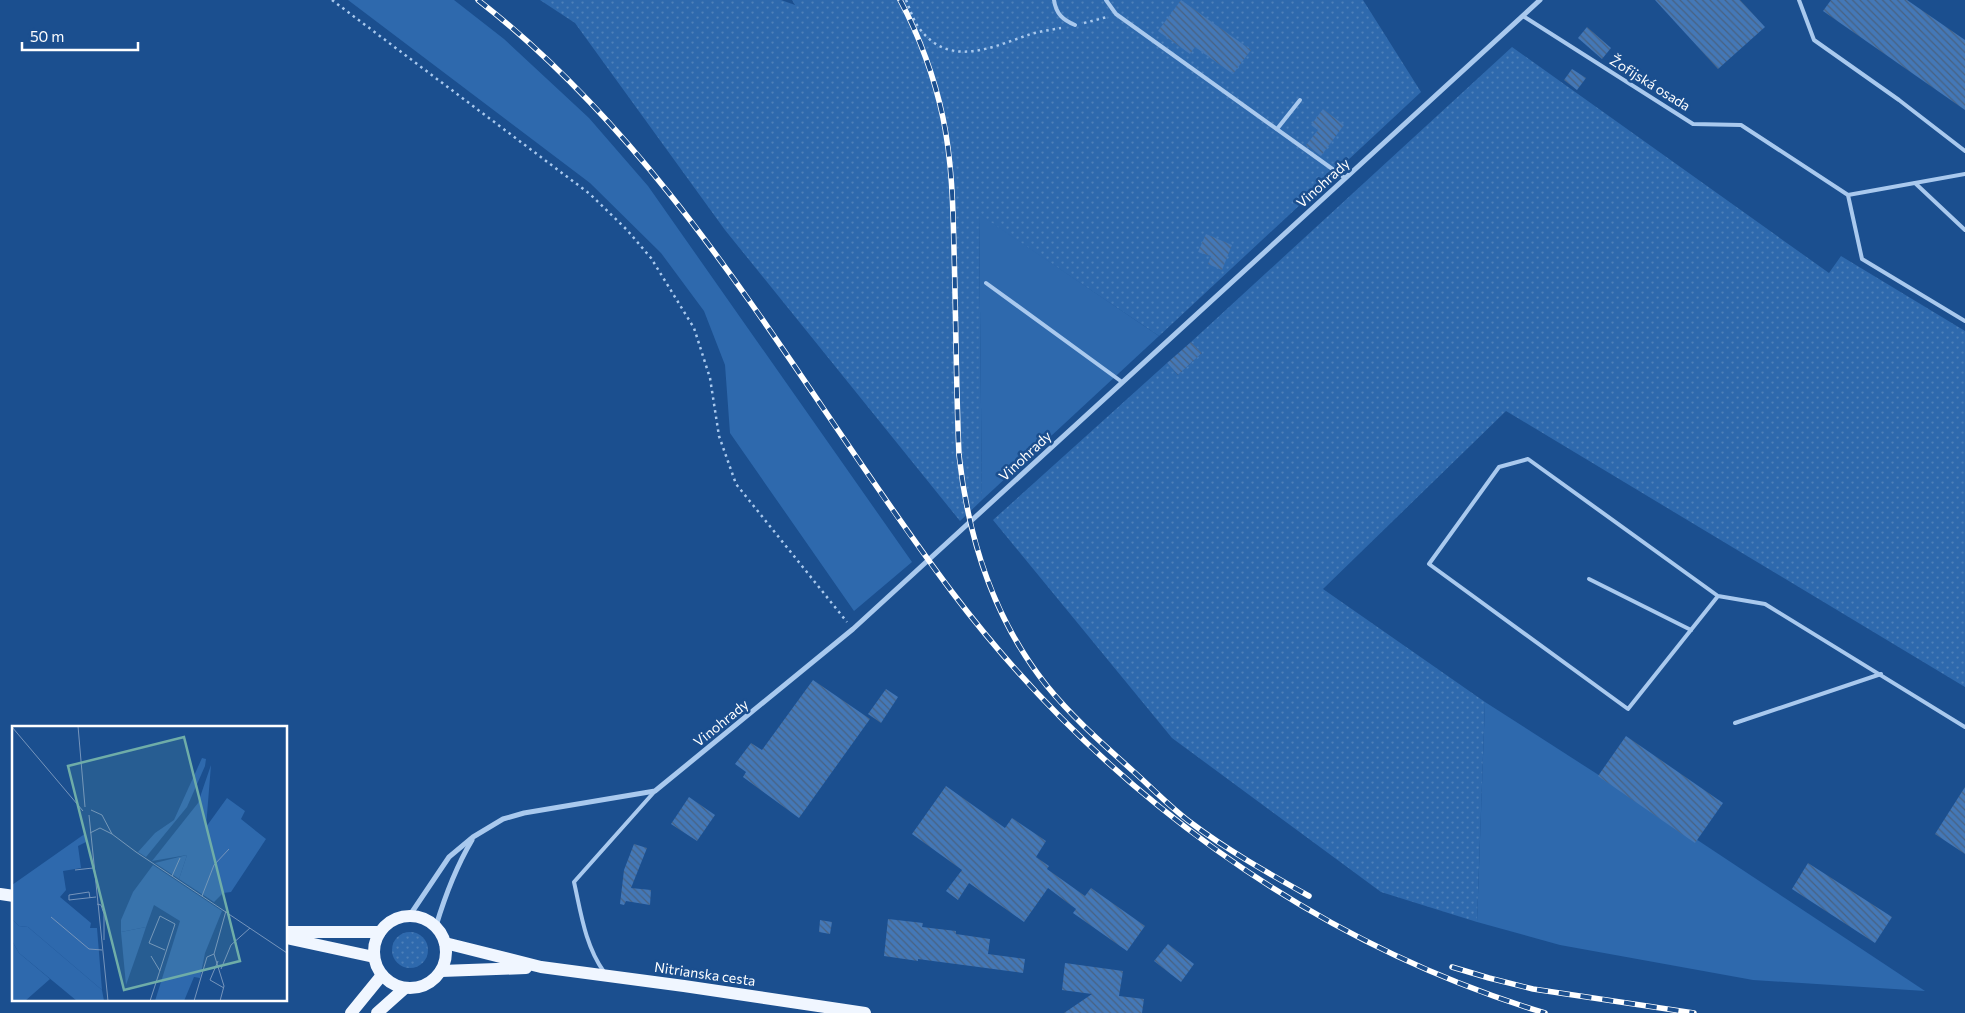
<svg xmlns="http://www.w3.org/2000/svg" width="1965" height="1013" viewBox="0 0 1965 1013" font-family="Commissioner,sans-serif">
<defs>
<pattern id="grass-dots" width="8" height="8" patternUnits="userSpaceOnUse" patternTransform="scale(1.25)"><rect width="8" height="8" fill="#2e69ad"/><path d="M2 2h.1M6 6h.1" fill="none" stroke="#4d80b9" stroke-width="1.8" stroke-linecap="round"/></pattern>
<pattern id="building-back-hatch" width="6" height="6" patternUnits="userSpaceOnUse" patternTransform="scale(1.25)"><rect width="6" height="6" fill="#4478b7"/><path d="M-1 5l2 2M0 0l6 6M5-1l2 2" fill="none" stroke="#486282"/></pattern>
</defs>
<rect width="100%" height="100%" fill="#1b4f8f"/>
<g fill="url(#grass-dots)">
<polygon points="540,0 781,0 795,5 792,0 1363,0 1421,92 1159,336 979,215 982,500 960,521 725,230 575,23"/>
<polygon points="1512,47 1829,273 1841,256 1965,331 1965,687 1506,411 1323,589 1485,702 1477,922 1381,892 1172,738 993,520 1167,363 1178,375 1202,353 1191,342"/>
<circle cx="410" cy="950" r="18"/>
</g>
<g fill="#2e69ad">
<polygon points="348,0 454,0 504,39 589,118 648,186 912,562 854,611 730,433 725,365 704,311 661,253 590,183"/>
<polygon points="979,214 1159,336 982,500"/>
<polygon points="1485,702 1622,790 1925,991 1753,980 1560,945 1477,922"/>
</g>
<g fill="url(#building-back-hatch)">
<polygon points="1181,0 1251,50 1233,74 1195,47 1190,54 1158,31"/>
<polygon points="1655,0 1740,0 1765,27 1718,69"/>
<polygon points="1831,0 1907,0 1965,40 1965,110 1823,11"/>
<polygon points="1587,27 1611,48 1602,59 1578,38"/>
<polygon points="1572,69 1586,78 1577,90 1564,80"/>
<polygon points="1323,109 1344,125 1321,156 1306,145 1318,130 1311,125"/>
<polygon points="1206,234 1232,245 1222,270 1208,264 1211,256 1198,252"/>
<polygon points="1191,342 1202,353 1178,375 1167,363"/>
<polygon points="813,680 870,719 799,818 743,777 746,772 735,764 751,743 762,750"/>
<polygon points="886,689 898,697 881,723 868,714"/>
<polygon points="1626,736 1723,803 1695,843 1598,776"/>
<polygon points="946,786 1005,828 1012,818 1046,841 1036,857 1049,866 1047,869 1085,896 1091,888 1145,926 1127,951 1073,913 1076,909 1048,888 1024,922 969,883 958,900 946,891 962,870 912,834"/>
<polygon points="1965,787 1965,854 1935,834"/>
<polygon points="689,797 715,815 697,841 671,824"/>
<polygon points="634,844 647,848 631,888 651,890 650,905 626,901 624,905 620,904 624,870"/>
<polygon points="1808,863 1892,917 1875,943 1792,889"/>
<polygon points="888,919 923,923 922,927 956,931 956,934 990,939 988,954 1025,959 1023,973 918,959 918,961 884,956"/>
<polygon points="820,920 832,922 830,934 819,932"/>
<polygon points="1168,944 1194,964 1181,982 1154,961"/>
<polygon points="1065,963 1123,971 1119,996 1144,999 1142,1013 1064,1013 1092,994 1062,990"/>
</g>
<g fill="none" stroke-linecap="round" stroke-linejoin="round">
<g stroke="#a9c9ee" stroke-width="2.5" stroke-dasharray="2.5 4" stroke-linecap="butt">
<polyline points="332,0 590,194 627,230 651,258 694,328 710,378 719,436 736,484 847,622"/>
<path d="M906 0C910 9 913 20 919 28 950 69 992 47 1031 34 1041 31 1051 30 1061 28"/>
<polyline points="1084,23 1107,17"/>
</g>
<g stroke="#a9c9ee" stroke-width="4">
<path d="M1054 0C1056 14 1063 20 1075 25"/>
<polyline points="1106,0 1116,14 1345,178"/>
<polyline points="1799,0 1814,40 1899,100 1965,151"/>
<polyline points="1523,16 1693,124 1741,125 1848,195 1862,259 1965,321"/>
<polyline points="1277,129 1300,100"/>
<polyline points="1915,183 1965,230"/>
<polyline points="1848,195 1965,174"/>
<polyline points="986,283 1122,382"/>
<polyline points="1589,579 1691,630"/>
<polyline points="1718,596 1628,709 1429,564 1499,467 1528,459 1718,596 1765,604 1965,727"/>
<polyline points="1735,723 1881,674"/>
<path d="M604 972C585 945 581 913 574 882L655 791"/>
</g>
<g stroke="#a9c9ee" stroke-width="5">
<polyline points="410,915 449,857 473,837 503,819 524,813 655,791 853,629 1540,0"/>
<path d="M436 926C445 896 456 867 472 840"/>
</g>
<g stroke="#f0f6ff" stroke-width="12">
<polyline points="0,894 14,896"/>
<circle cx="410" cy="952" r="36"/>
<polyline points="286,932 380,932"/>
<polyline points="286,938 374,957"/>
<polyline points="445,943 541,967 684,986 865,1013"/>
<polyline points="441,971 526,968"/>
<polyline points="351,1013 382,975"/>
<polyline points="377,1013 405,988"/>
</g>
<g stroke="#fff" stroke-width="5.5">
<g id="rail">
<path d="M478 0C681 158 800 390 952 592 1101 789 1308 941 1545 1013"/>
<path d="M900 0C919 35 935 79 943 118 952 161 953 206 954 250 956 318 956 387 959 455 968 537 994 620 1047 686 1073 718 1103 744 1133 771 1152 788 1169 806 1190 822 1227 850 1268 873 1309 896"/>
<polyline points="1452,967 1489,978 1533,989 1694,1013"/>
</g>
</g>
<use href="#rail" stroke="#1b4f8f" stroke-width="4" stroke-dasharray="11" stroke-linecap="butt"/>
</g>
<g text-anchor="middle" stroke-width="5" stroke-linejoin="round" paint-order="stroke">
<g font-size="14" fill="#fff" stroke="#1b4f8f">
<text transform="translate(1650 83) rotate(32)" y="5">Žofijská osada</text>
<text transform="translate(1323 183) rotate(-42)" y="5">Vinohrady</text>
<text transform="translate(1025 456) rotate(-43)" y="5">Vinohrady</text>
<text transform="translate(721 723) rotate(-39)" y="5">Vinohrady</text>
<text transform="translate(705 974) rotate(8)" y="5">Nitrianska cesta</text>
</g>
</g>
<g transform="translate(12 726)">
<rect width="275" height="275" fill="#1b4f8f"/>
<path d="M199 39 194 101 215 72 233 85 229 93 254 113 219 166 211 167 202 176 167 153 175 129 140 135 186 77ZM141 139 210 185 193 227 188 252 182 251 172 275H143L168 195 142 179 134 201 109 206V194L121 166ZM0 193 7 200 16 201 90 264 92 275H65L7 227 0 215Z" fill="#2e69ad"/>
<path d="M74 107V116L66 120 69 142 51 145 54 164 48 171 79 197 78 202H85L90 264 16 201 7 200 0 193V159Z" fill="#2e69ad"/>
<path d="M190 32 194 33 193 40 175 81 134 131 126 126 143 107 162 94ZM175 129 167 153 143 137ZM134 201 128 219 114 259 109 206ZM0 215 7 227 38 253 13 275H0Z" fill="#2e69ad"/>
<path fill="none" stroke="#7695bc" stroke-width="1" d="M66 0 73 81M0 1 71 85M79 84 90 89 100 108 124 126 275 227M77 89 96 275M78 107 88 102 100 108M63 144 81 142M160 150 168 132M190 170 202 139 217 123M78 172 77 166 57 169V174L84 171M85 178 89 179 92 188V214M39 191 77 223 90 224M202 228 212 260 208 275M139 230 148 245M206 235 198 254 212 262M209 243 219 219 238 202M138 275 163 198 148 190 137 217 153 224M182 275 195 231 202 228 214 185"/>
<path fill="#6fada8" fill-opacity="0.15" stroke="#6fada8" stroke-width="2.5" d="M172 11 228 235 112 264 56 40Z"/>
<rect width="275" height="275" fill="none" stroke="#fff" stroke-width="2.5"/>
</g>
<path d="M22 42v8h116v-8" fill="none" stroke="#ffffff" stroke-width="2.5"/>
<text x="30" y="42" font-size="15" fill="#ffffff" stroke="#1b4f8f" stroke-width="4" paint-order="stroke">50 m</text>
</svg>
